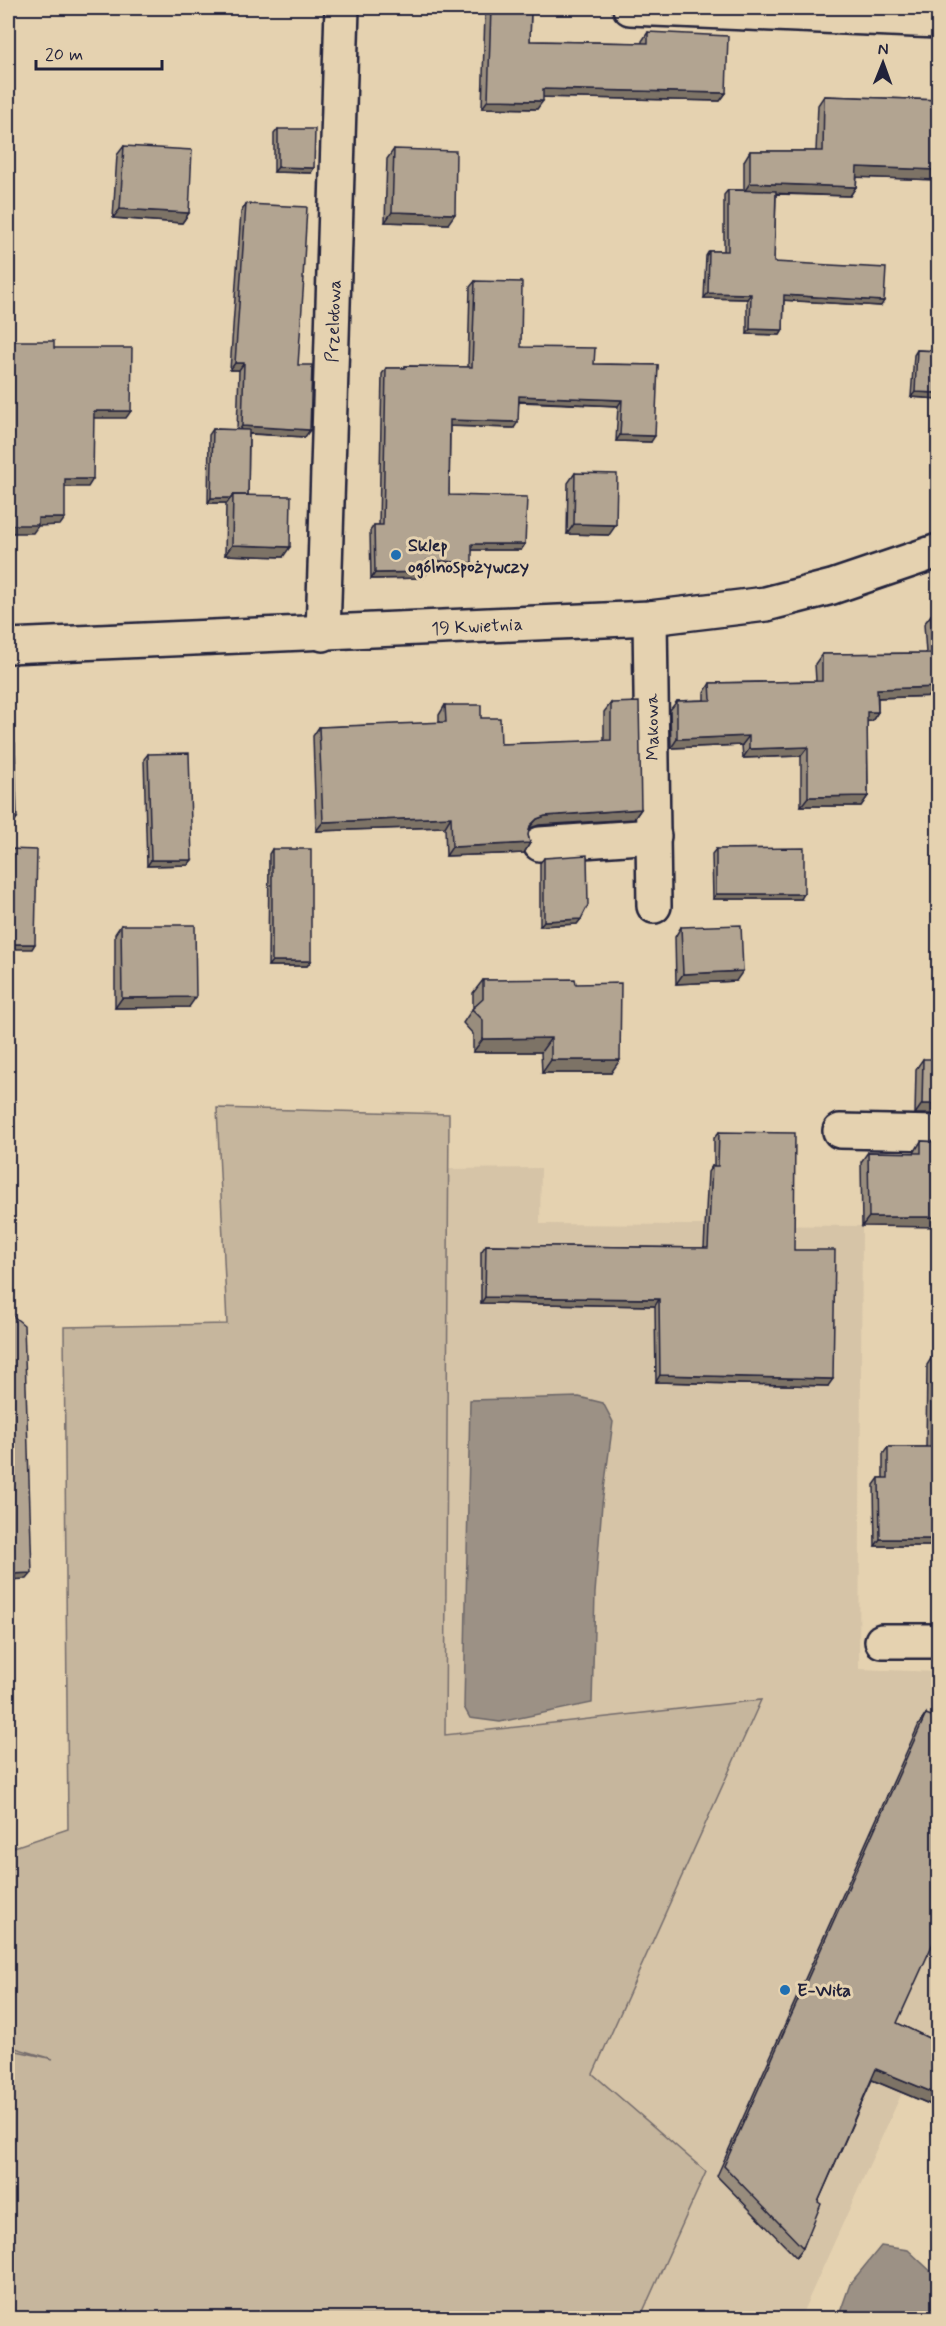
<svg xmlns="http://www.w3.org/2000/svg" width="946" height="2326" viewBox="0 0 946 2326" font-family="Mynerve,sans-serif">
<rect width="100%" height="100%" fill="#e5d2b0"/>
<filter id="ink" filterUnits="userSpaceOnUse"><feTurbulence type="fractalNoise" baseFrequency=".0167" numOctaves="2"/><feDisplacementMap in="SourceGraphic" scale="12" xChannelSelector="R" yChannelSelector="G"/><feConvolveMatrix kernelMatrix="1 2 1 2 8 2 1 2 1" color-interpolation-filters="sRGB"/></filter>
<g filter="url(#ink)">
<polygon fill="#d6c4a7" points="541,1168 540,1224 862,1226 859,1669 938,1672 938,2013 800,2318 640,2318 706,2172 593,2075 760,1701 445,1736 448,1169"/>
<polygon fill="#c6b69d" stroke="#746c6c" stroke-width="1.5" points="217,1108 449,1114 445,1735 761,1700 593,2074 706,2172 640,2318 8,2318 8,2049 53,2059 8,2046 8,1849 68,1829 64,1327 227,1324"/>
<g fill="#9c9185" stroke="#6b6567" stroke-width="1.5">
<polygon points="579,1397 603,1403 613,1422 602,1504 595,1593 592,1703 500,1722 470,1718 464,1707 470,1400"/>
<polygon points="881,2246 908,2250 937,2277 938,2305 933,2318 838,2318 850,2284"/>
</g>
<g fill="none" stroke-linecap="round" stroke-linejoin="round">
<g stroke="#22223b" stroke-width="38">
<g id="street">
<polyline points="630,8 938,21"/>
<polyline points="650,618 654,906"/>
<polyline points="323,634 342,8"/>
<polyline points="8,646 650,618 766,604 832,587 938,551"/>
<polyline points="540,844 654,836"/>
<polyline points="840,1131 938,1133"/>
<polyline points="882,1641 938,1641"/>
</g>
</g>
<use href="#street" stroke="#e5d2b0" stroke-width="33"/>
</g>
<g fill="#998d7d" stroke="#22223b" stroke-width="1.5">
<polygon points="435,8 531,8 530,41 642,43 642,41 648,32 726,93 720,101 543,97 537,109 482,108 485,14 435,13"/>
<polygon points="824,96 939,100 939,180 857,177 856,187 850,196 776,194 774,262 881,306 784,300 783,330 780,335 747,334 747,299 704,298 706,256 709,251 724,251 724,195 728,190 744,190 744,161 750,151 816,151 818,105"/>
<polygon points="278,129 311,173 274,172 274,134"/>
<polygon points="124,146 189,213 182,223 113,218 117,155"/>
<polygon points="394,149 448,224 385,222 387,159"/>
<polygon points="246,204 305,437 249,434 248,495 283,557 225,555 226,504 227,503 208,503 209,435 213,429 237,430 239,370 230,370 241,212"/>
<polygon points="475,281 521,347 594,364 658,365 651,442 616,441 618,406 519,402 514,428 450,426 449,495 525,544 521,550 472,550 468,569 427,566 423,578 371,579 370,531 374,525 379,525 382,374 386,368 404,368 405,366 468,367 470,287"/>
<polygon points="917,350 939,351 939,399 911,397 914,355"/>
<polygon points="575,473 609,535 567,534 568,483"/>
<polygon points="939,614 939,696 878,698 878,712 872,721 867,721 868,796 861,806 801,806 801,756 743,758 742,745 671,748 670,710 677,701 704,700 704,693 710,683 816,681 815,664 822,654 926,653 924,624 931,615"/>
<polygon points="611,703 641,809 634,819 539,825 529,829 528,835 530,843 524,853 446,856 445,827 316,831 313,736 319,727 439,723 439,715 445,705 481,718 501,744 604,741 604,712"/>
<polygon points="148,754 188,865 147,866 144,759"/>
<polygon points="272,849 311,961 307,966 268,966 269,854"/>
<polygon points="716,849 801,899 713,899 712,854"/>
<polygon points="544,858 581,919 577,924 540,926 540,863"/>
<polygon points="121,925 189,1007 115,1008 115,934"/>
<polygon points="681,927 736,981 676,984 675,937"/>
<polygon points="483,980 576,984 611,1073 542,1073 541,1052 473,1052 473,1034 463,1023 473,1008 473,993"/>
<polygon points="923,1059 939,1114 915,1114 916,1069"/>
<polygon points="719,1132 794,1250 828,1386 656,1382 655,1306 481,1303 481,1252 486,1245 704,1248 708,1172 712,1166 714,1166 714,1138"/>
<polygon points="921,1141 939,1142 862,1226 861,1162 868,1152 914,1153"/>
<polygon points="932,1357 939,1357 939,1546 875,1546 874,1485 879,1478 883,1478 883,1454 888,1447 926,1447 927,1365"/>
<polygon points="926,1714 897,2023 939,2043 939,2108 872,2080 818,2202 803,2248 796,2257 717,2176 919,1724"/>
</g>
<g fill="#7d7366" stroke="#22223b" stroke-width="1.5">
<polygon points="439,8 489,8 485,14 435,13"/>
<polygon points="543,89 726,93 720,101 537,97"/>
<polygon points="488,100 543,101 537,109 482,108"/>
<polygon points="278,167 314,168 311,173 274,172"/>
<polygon points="857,167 939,170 939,180 850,177"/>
<polygon points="750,183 856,187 850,196 744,192"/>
<polygon points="120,209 189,213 182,223 113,218"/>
<polygon points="392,212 455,214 448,224 385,222"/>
<polygon points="708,293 751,294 747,299 704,298"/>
<polygon points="784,295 884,301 881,306 780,300"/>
<polygon points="750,329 783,330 780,335 747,334"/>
<polygon points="235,363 244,363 239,370 230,370"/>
<polygon points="915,392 939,393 939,399 911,397"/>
<polygon points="519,396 622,400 618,406 515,401"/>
<polygon points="94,411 131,411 126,418 89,418"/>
<polygon points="450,420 518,422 514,428 446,426"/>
<polygon points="242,426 310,430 305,437 237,433"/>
<polygon points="620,435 655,436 651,442 616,441"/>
<polygon points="65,479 93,479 88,487 60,487"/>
<polygon points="211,498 231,498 227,503 208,503"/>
<polygon points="38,518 65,518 60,525 38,526 33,533 8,533 8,525"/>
<polygon points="574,524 616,525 609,535 567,534"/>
<polygon points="472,544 525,544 521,550 468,550"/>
<polygon points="232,545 290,547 283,557 225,555"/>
<polygon points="427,560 472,563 468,569 423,566"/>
<polygon points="428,572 423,578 371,579 375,573"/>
<polygon points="939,687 939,696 871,698 877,689"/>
<polygon points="867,712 878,712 872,721 860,722"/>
<polygon points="749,736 742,745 671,748 677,739"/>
<polygon points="808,747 801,756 743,758 749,749"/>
<polygon points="868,796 861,806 801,806 808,797"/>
<polygon points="641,809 634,819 539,825 530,828 523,835 537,819 545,816"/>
<polygon points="451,817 445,827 316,831 323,822"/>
<polygon points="8,818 17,818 8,831"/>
<polygon points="530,843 524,853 446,856 452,847"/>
<polygon points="151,860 192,860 188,865 147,866"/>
<polygon points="716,894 804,894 801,899 713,899"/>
<polygon points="581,919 577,924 540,926 544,921"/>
<polygon points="8,944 35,944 32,949 8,949"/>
<polygon points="272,961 311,961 307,966 268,966"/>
<polygon points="743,971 736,981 676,984 683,974"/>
<polygon points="196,997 189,1007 115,1008 122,998"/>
<polygon points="551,1038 541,1052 473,1052 483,1039"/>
<polygon points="551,1060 620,1060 611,1073 542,1073"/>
<polygon points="922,1104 939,1104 939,1114 915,1114"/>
<polygon points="869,1217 939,1217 939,1227 862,1226"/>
<polygon points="485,1297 659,1299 655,1306 481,1303"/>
<polygon points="660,1375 833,1379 828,1386 656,1382"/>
<polygon points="880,1539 939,1539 939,1546 875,1546"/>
<polygon points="32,1573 27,1579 8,1580 8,1574"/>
<polygon points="876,2069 939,2095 939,2108 870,2079"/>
</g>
<g fill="#b2a491" stroke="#22223b" stroke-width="1.5">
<polygon points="491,8 531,8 530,41 648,43 648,32 728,36 726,93 543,89 543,101 488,100"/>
<polygon points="824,96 939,100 939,170 857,167 856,187 750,183 750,151 823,151"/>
<polygon points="278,129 315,129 314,168 278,167"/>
<polygon points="124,146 192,150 189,213 120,209"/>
<polygon points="394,149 456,151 455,214 392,212"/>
<polygon points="728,190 776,191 774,262 886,268 884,301 784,295 783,330 750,329 751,294 708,293 709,251 728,251"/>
<polygon points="246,204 307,207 303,278 304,278 298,365 312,365 310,430 242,426 244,363 235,363"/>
<polygon points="475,281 522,282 521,347 595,348 594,364 658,365 655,436 620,435 622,400 519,396 518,422 450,420 449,495 527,497 525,544 472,544 472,563 427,560 428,572 375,573 374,525 383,525 386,368 405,368 405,366 472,367"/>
<polygon points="8,341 54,341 54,348 132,348 131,411 94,411 93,479 65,479 65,518 38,518 38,525 8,525"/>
<polygon points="917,350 939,351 939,393 915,392"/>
<polygon points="213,429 249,430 248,495 233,495 231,498 211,498"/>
<polygon points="575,473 617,474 616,525 574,524"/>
<polygon points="233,495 291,496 290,547 232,545"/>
<polygon points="939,614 939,687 877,689 878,712 867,712 868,796 808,797 808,747 749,749 749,736 677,739 677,701 711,700 710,683 822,681 822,654 933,653 931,615"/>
<polygon points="639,702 641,809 545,816 537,819 530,826 528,835 530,843 452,847 451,817 323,822 319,727 446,722 445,705 481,705 481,718 500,718 501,744 611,740 611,703"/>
<polygon points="8,743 15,743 17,818 8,818"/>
<polygon points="189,753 192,860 151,860 148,754"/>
<polygon points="804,848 804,894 716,894 716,849"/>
<polygon points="8,849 37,850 35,944 8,944"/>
<rect x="272" y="849" width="39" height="112"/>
<polygon points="587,855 588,905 581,919 544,921 544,858"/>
<polygon points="121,925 195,925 196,997 122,998"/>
<polygon points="741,925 743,971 683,974 681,927"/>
<polygon points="575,979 576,984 621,983 620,1060 551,1060 551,1038 483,1039 483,1020 472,1009 483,999 483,980"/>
<polygon points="923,1059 939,1059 939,1104 922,1104"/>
<polygon points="719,1132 795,1133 794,1250 835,1250 833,1379 660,1375 659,1299 485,1297 486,1245 708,1248 712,1166 718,1166"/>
<polygon points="921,1141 939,1142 939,1217 869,1217 868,1152 921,1153"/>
<polygon points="8,1316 13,1316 24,1325 32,1573 8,1574"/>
<polygon points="932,1357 939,1357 939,1539 880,1539 879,1478 888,1478 888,1447 931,1447"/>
<polygon points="926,1714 939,1719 939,1930 897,2023 939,2043 939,2095 876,2069 818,2202 821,2204 803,2248 724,2166"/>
</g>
</g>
<g fill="#1f6fb2" stroke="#e5d2b0" stroke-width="2">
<circle cx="396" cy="555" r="6"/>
<circle cx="785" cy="1990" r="6"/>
</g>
<g text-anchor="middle" stroke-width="6" stroke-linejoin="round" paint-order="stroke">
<g font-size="18" fill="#22223b" stroke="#e5d2b0">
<text transform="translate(333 321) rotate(-88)" y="6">Przelotowa</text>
<text transform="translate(477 626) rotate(-3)" y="6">19 Kwietnia</text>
<text transform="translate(652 727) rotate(-91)" y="6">Makowa</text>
</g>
<g font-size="18" font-weight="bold" fill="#22223b" stroke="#e5d2b0" text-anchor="start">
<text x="408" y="551">Sklep<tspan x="408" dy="21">ogólnospożywczy</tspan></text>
<text x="797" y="1996">E-Wita</text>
</g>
</g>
<rect width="946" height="2326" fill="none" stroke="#e5d2b0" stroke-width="30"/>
<rect x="15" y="15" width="916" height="2296" fill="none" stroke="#22223b" stroke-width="2" filter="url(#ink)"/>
<g transform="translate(883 63) rotate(1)" stroke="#e5d2b0" stroke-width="4.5" paint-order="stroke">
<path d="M0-4.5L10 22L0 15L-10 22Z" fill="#22223b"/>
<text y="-9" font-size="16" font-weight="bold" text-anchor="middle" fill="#22223b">N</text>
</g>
<path d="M36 60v9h126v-9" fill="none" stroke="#22223b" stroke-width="3"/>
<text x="45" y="60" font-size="18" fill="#22223b" stroke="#e5d2b0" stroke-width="4.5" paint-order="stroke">20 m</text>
</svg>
